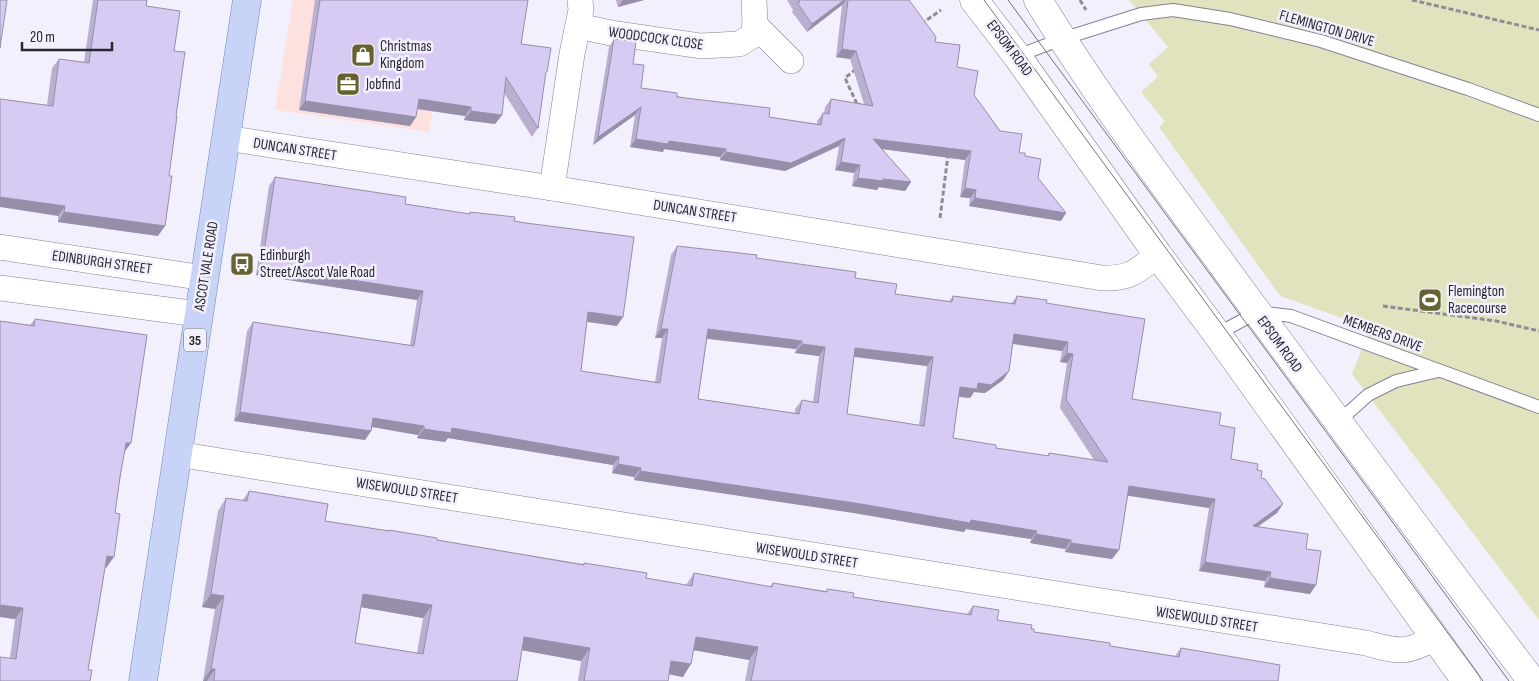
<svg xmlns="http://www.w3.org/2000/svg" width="1539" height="681" viewBox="0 0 1539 681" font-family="'Sofia Sans Condensed',sans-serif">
<rect width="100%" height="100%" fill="#f3f0fd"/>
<polygon fill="#fce1df" points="293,0 451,0 429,132 275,110"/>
<polygon fill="#e0e3bd" points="1129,0 1539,0 1539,620 1352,374 1370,328 1280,296 1159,127 1165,122 1141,92 1158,77 1149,64 1168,47"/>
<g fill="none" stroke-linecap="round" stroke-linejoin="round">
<g stroke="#858093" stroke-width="14">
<g id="lane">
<polyline points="1017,56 1062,39 1141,14 1173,10 1230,19 1321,41 1468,89 1539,115"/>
<polyline points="1217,334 1258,312 1291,316 1539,407"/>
<polyline points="1338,422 1368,395 1396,381 1438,371"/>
</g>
</g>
<g stroke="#858093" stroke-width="26">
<g id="street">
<polyline points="755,25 791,61"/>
<polyline points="578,26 611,33 701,46 739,44 752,36 755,25 754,0"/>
<path d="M226 138 552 188 1102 278C1131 279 1135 272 1158 255"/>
<polyline points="552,188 572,54 581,10 580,0"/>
<polyline points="0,247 204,278"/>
<polyline points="0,288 198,314"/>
<path d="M177 454 1366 643C1398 651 1404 655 1435 638"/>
</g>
</g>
<g stroke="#858093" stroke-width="29">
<g id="secondary">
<polyline points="974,0 1017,56 1158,255 1217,334 1466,681"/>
<path d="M1038 0C1102 105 1177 202 1249 301 1343 428 1436 555 1532 681"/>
</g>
</g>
<g stroke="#7785af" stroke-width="29">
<polyline id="primary" points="143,681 247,0"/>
</g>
<g stroke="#8f8c97" stroke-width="3" stroke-dasharray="5 2.5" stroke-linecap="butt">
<polyline points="1080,0 1086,10"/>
<polyline points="1412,0 1539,30"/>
<polyline points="921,24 941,10"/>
<polyline points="856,69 845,78 857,104 860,104"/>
<polyline points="940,218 948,155"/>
<polyline points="1383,306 1496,321 1539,331"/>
</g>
<use href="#lane" stroke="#fff" stroke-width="12"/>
<use href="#street" stroke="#fff" stroke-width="25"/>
<use href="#secondary" stroke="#fff" stroke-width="28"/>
<use href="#primary" stroke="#c7d4f8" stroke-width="28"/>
<g stroke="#73717b" stroke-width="1">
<polyline points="984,0 1483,681"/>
<path d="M1008 0C1175 227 1343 454 1509 681"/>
</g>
</g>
<g fill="#baafd1" fill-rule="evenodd">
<polygon points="93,0 147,0 146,6 174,51 158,236 58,222 58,216 47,105 52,68 59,59 84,62"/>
<polygon points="315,0 528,0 521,44 545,75 538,128 532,137 504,93 502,115 495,124 464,120 465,116 417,109 416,117 410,126 299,110"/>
<polygon points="616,0 644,0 618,7"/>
<polygon points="787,0 909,0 935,42 957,67 974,95 1000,131 1019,153 1025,156 1038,178 1061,221 969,206 970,198 960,197 965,160 882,149 911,182 905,191 879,187 877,190 852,186 854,173 835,170 839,146 785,171 720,160 720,157 664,149 663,152 630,147 635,115 593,145 609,47 614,39 633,64 641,88 769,117 817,124 817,121 823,113 824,113 825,107 831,99 864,104 850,59 836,57 842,5 807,32 792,12 793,10"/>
<path d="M275 177 405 204 469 214 470 212 514 221 617 326 587 322 581 371 655 382 662 338H655L671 255 677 246 756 258 855 278 895 294 949 301 953 296 1011 304 1017 296 1046 303 1132 399 1219 425 1231 459 1257 470 1261 478 1283 504 1277 513 1258 526 1306 549 1310 594 1264 587 1265 581 1199 571 1209 508 1128 495 1119 550 1112 559 1065 552V549L1030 543 1031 539 966 529 964 532 854 513 634 480V477L612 473 613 465 448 438 445 442 417 438 418 435 372 427 371 431 365 440 234 421 247 331 253 322 410 345 417 300 256 275 269 186ZM707 339 796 349 795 353 819 356 813 402 802 400 795 409V413L698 399ZM1013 344 1062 351 1060 362 1067 363 1060 408 1094 460 1049 453 1047 456 996 448 953 438 959 397 970 398 974 392 985 393 1003 380 1009 371ZM854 357 927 366 919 425 847 414Z"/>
<polygon points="35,319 124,453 106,568 105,568 88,670 10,658 15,619 0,617 0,321 30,325"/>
<path d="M249 491 325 521 388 531 389 530 437 540 583 564 584 563 646 578 686 585 694 573 770 587 773 583 826 591 827 589 853 597 966 615 973 606 997 620 1031 629 1034 632 1110 646 1175 656 1181 648 1278 681H745L749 660 694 650 683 677 669 674 668 681H578L581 661 522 650 517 681H203L215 609 202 607 218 511 226 498 242 501ZM361 607 423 618 417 653 355 643Z"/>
</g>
<g fill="#978eaa">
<polygon points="623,0 644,0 618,7"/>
<polygon points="844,0 846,0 842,5 807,32 812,24"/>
<polygon points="842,49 856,51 850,59 836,57"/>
<polygon points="419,99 471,107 465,116 412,108"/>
<polygon points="305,101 416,117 410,126 299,110"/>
<polygon points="641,107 635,115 593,145 598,137"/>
<polygon points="471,111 502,115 495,124 464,120"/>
<polygon points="845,138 839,146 785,171 720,160 726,152"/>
<polygon points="636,139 669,141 726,149 720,157 664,149 663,152 630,147"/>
<polygon points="873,139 971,151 965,160 867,147"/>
<polygon points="841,162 860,165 854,173 835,170"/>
<polygon points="858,178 883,179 911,182 905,191 879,187 877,190 852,186"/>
<polygon points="965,188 976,190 970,198 960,197"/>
<polygon points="0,197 65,206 58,216 0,207"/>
<polygon points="975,198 1066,213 1061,221 969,206"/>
<polygon points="64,212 165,226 158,236 58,222"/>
<polygon points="262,266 423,291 417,300 256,275"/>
<polygon points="588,312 623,317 617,326 582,321"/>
<polygon points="661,329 668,329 662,338 655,338"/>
<polygon points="708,329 802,341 796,349 702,338"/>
<polygon points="1014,334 1068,342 1062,351 1008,343"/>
<polygon points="802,344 825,347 819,356 795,353"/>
<polygon points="855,348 933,357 927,366 849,356"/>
<polygon points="1067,353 1073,354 1067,363 1060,362"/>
<polygon points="1009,371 1003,380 985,393 974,392 970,398 954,396 960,387 978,383"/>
<polygon points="240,412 371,431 365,440 234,421"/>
<polygon points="373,418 424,426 418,435 367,426"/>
<polygon points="452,428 566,447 619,457 613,465 448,438 445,442 417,438 424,429"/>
<polygon points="126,443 131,443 123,454"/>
<polygon points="618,464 641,468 634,477 612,473"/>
<polygon points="640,471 971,520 1037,531 1031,539 966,529 964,532 854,513 634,480"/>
<polygon points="1129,486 1215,499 1209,508 1123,495"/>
<polygon points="1283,504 1277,513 1246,535 1253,526"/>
<polygon points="1036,534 1071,540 1065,549 1030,543"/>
<polygon points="1071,543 1119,550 1112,559 1065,552"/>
<polygon points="107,556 114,557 106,568 99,567"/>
<polygon points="1205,562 1271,572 1265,581 1199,571"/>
<polygon points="1270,578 1316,585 1310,594 1264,587"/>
<polygon points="211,594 224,596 215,609 202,607"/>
<polygon points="363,594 432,605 423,618 354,606"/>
<polygon points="0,605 23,608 15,619 0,617"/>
<polygon points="524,637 590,648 581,661 515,649"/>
<polygon points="696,637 758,647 749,660 687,649"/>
<polygon points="671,661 691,664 683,677 662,673"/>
<polygon points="211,669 215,669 207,681 203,681"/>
</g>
<g fill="#d8cbf3" stroke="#978eaa" fill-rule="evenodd">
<polygon points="0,0 7,0 0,48"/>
<polygon points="98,0 147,0 146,6 180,11 174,51 185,52 176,116 177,116 169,176 172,176 165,226 64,212 65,206 0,197 0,99 53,106 59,59 89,63"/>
<polygon points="320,0 528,0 521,44 551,48 547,72 546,72 538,128 506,77 502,115 471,111 471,107 419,99 416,117 305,101"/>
<polygon points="798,0 844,0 812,24 798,4 800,2"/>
<polygon points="848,0 909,0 936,37 935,42 960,45 957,67 978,71 974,95 1000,131 1022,134 1019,153 1025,153 1025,156 1041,159 1038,178 1066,213 975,198 976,190 965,188 971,151 873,139 911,182 883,179 883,181 858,178 860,165 841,162 845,138 791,163 726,152 726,149 669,141 668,144 636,139 641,107 598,137 614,39 636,42 633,64 644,65 641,88 677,93 677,97 770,108 769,117 821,125 823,113 829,114 831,99 873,106 856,51 842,49"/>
<path d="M275 177 406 197 405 204 470 214V212L515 217 514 221 526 223 634 237 623 317 588 312 581 371 660 383 668 329H661L677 246 757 255 756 258 856 272 855 278 897 284 895 294 952 302 953 296 1015 304 1017 296 1047 300 1046 303 1145 319 1132 399 1221 413 1219 425 1235 428 1231 459 1258 464 1257 470 1262 471 1261 478 1265 479 1283 504 1253 526 1308 534 1306 549 1321 551 1316 585 1270 578 1271 572 1205 562 1215 499 1129 486 1119 550 1071 543V540L1036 534 1037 531 971 520 970 523 861 504 640 471 641 468 618 464 619 457 452 428 451 433 424 429V426L373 418 371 431 240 412 253 322 414 346 423 291 262 266ZM708 329 802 341V344L825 347 818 403 802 400 799 414 698 399ZM1014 334 1068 342 1067 353 1073 354 1066 399 1108 462 1049 453V456L996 448V445L953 438 960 387 977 389 978 383 991 385 1009 371ZM855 348 933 357 924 426 847 414Z"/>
<polygon points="35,319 147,335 131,443 126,443 120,477 115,513 120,514 114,557 107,556 88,670 92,670 90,681 0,681 0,657 16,659 23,608 0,605 0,321 34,326"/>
<path d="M249 491 328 504 325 521 389 531V530L437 538V540L584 565V563L647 573 646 578 692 586 694 573 772 587 773 583 827 592V589L854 593 853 597 971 615 973 606 999 610 997 620 1032 625 1031 629H1034V632L1110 643V646L1179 657 1181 648 1280 665 1278 681H751L758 647 696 637 691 664 671 661 668 681H584L590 648 524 637 517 681H214L215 669H211L224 596 211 594 226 498 247 501ZM363 594 432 605 423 654 355 643Z"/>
</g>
<defs>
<g id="shop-square" transform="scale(1.25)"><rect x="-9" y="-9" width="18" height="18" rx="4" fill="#666330" stroke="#f3f0fd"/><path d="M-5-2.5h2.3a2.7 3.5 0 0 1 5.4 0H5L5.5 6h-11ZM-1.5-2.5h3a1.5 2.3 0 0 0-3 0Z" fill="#fff"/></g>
<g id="office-square" transform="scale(1.25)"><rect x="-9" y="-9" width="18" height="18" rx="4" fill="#666330" stroke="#f3f0fd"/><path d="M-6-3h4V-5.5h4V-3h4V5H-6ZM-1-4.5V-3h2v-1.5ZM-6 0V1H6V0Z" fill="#fff"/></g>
<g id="bus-square" transform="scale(1.25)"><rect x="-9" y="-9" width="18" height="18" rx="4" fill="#666330" stroke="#f3f0fd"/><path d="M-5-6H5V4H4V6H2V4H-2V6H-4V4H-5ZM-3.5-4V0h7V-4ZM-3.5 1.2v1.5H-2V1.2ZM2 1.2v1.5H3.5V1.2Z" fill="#fff"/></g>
<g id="stadium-square" transform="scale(1.25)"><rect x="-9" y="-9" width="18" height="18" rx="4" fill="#666330" stroke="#f3f0fd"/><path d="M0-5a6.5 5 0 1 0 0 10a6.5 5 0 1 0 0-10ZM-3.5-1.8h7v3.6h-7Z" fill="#fff"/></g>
</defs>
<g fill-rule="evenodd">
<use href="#shop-square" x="363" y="55"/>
<use href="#office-square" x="348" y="84"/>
<use href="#bus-square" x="242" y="264"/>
<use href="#stadium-square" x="1430" y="300"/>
</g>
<g text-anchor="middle" stroke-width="5" stroke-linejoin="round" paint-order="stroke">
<rect fill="#f3f0fd" stroke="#66636d" stroke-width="1" x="184" y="328.5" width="22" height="23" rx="4"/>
<g font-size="14" font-weight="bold" fill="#29272f">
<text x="195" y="345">35</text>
</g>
<g font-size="15" fill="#29272f" stroke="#f3f0fd">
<text transform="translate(1327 28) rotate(16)" y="5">FLEMINGTON DRIVE</text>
<text transform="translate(656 38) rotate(8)" y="5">WOODCOCK CLOSE</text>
<text transform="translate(1010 48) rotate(53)" y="5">EPSOM ROAD</text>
<text transform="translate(295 149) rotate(9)" y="5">DUNCAN STREET</text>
<text transform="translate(695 211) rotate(9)" y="5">DUNCAN STREET</text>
<text transform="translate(102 262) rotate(8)" y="5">EDINBURGH STREET</text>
<text transform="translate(206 266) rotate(-81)" y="5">ASCOT VALE ROAD</text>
<text transform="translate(1383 333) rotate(20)" y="5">MEMBERS DRIVE</text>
<text transform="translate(1280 344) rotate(54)" y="5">EPSOM ROAD</text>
<text transform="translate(407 490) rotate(9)" y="5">WISEWOULD STREET</text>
<text transform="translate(807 555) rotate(9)" y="5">WISEWOULD STREET</text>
<text transform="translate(1207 619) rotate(9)" y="5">WISEWOULD STREET</text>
</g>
<g font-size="15" fill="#29272f" stroke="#f3f0fd" text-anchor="start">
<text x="380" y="51">Christmas<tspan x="380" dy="17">Kingdom</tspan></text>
<text x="366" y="89">Jobfind</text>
<text x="260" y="260">Edinburgh<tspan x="260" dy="17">Street/Ascot Vale Road</tspan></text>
<text x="1448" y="296">Flemington<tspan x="1448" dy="17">Racecourse</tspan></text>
</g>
</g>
<path d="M22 42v8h90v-8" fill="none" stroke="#29272f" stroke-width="2.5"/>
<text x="30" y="42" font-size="15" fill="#29272f" stroke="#f3f0fd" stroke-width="4" paint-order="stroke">20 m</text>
</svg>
